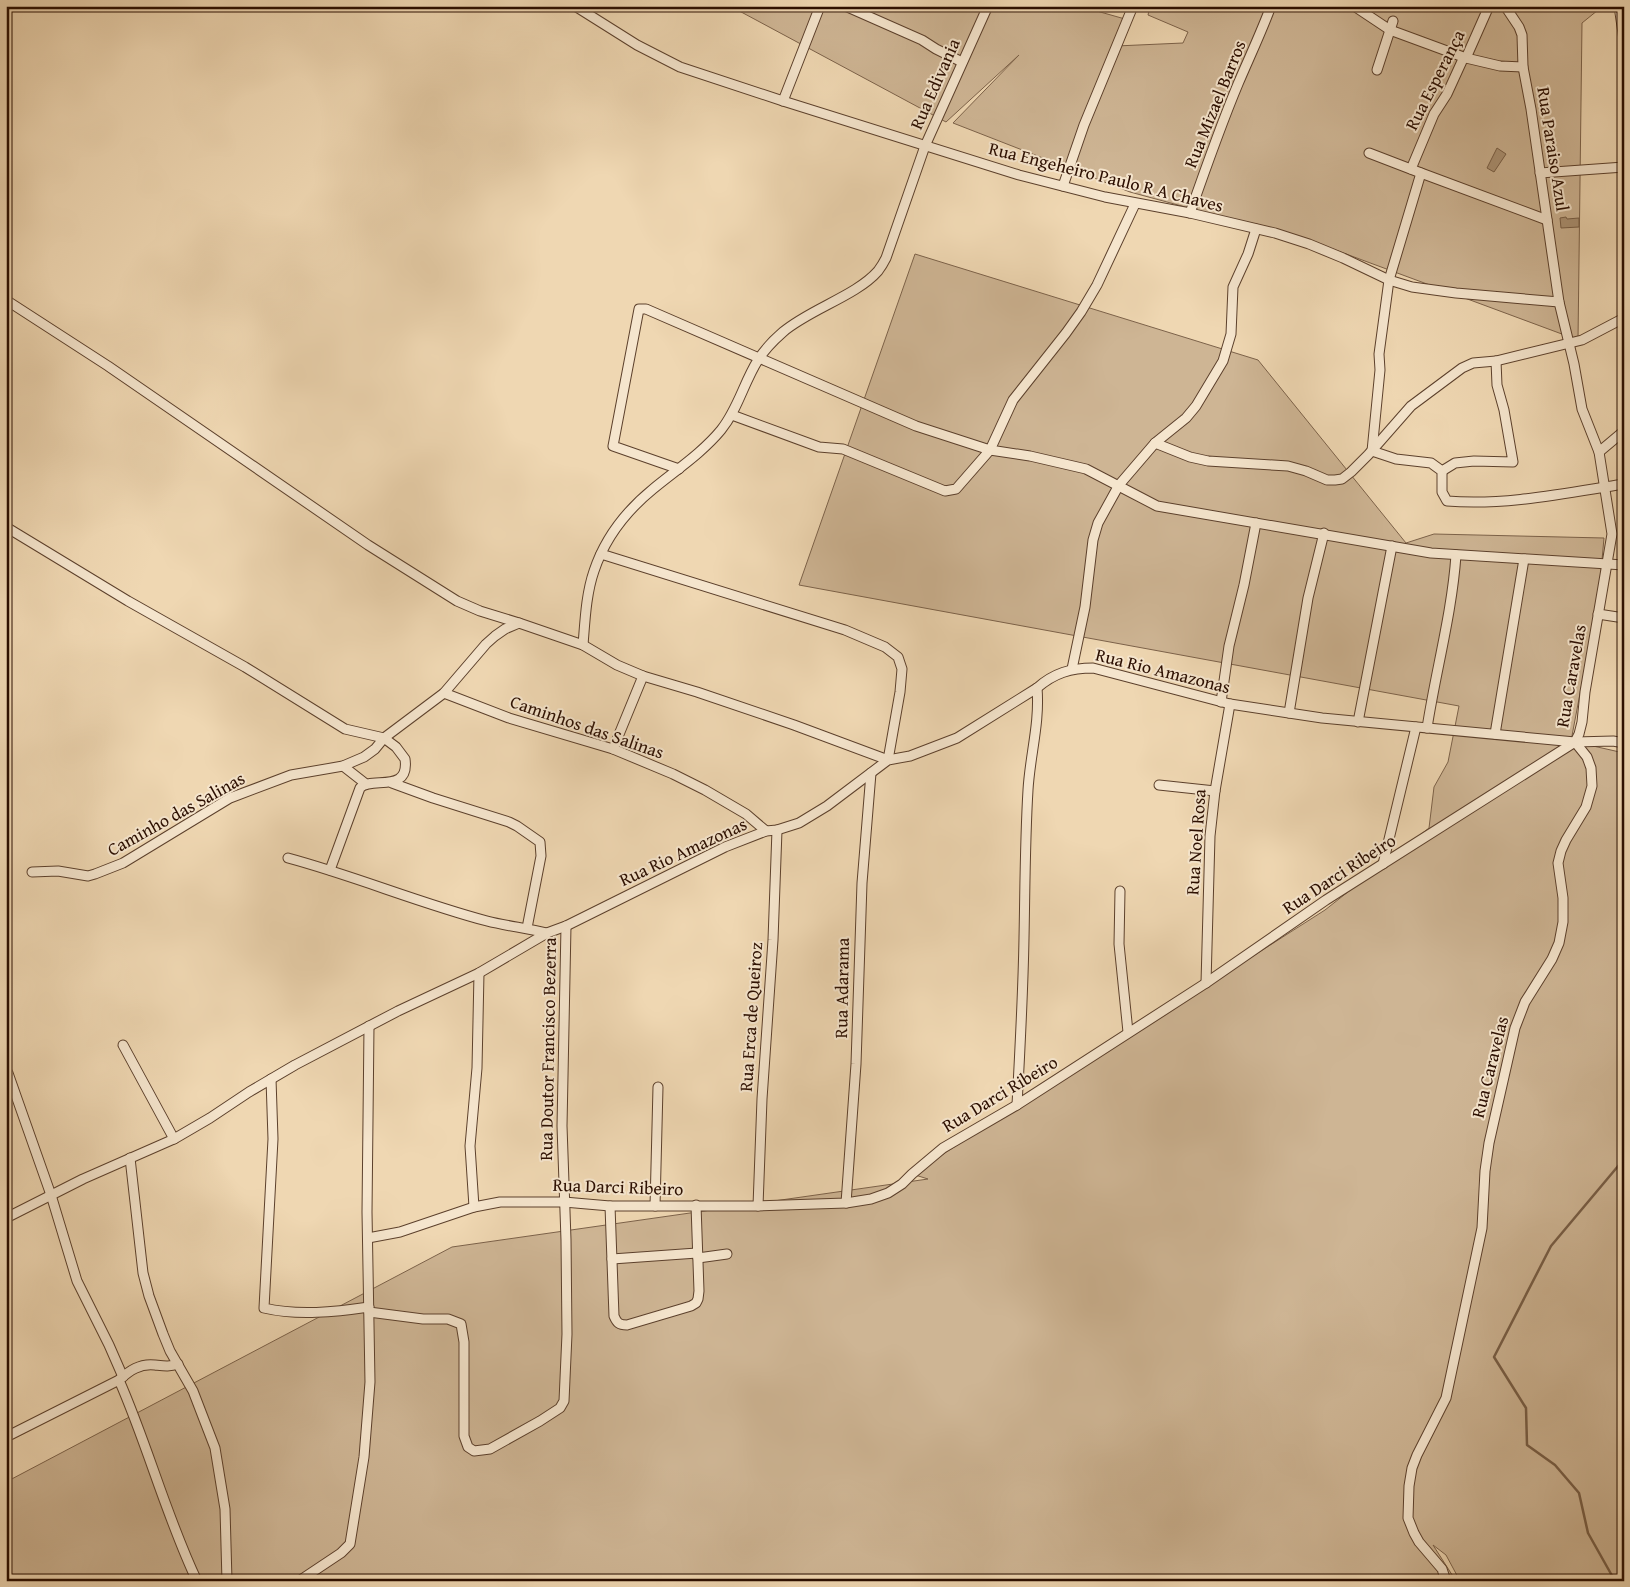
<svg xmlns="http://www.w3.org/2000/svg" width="1630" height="1587" viewBox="0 0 1630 1587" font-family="'Gentium Book Plus',serif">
<rect width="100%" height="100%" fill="#efd7b2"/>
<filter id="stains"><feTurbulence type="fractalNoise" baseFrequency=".004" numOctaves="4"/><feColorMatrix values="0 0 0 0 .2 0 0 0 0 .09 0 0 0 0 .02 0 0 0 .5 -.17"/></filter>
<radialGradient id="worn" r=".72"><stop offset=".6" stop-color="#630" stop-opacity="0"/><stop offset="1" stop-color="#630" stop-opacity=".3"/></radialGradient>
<g fill="#ceb594" stroke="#7c624a">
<polygon points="730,6 1079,6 1125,19 1116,46 1183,43 1188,32 1148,15 1150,6 1603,6 1582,23 1578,340 1311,241 1130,192 953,123 1019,55 946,122"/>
<polygon points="915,254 1258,360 1406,543 1434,534 1604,538 1599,593 1571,741 1624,753 1624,1581 1460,1581 1446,1555 1433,1545 1456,1581 6,1581 6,1482 452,1247 928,1179 912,1174 1325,910 1429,828 1434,787 1448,762 1459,706 799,585"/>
</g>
<g fill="#ac9375" stroke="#785e46">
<polygon points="1497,148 1506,154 1494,172 1487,168"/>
<polygon points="1566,217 1567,219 1579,218 1579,227 1561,228 1560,218"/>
</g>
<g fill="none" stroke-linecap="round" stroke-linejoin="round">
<polyline stroke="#785e46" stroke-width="2.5" points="1615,1581 1588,1533 1579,1493 1555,1465 1527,1445 1526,1408 1494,1357 1551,1246 1624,1159"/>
<g stroke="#5c402c" stroke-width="11">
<g id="minor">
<polyline points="575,6 637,45 680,67 783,101 1019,175 1105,197 1190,213 1275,233 1309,244 1343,258 1389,280 1412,287 1456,293 1559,302"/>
<polyline points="845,6 922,40 936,49 962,62"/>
<polyline points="1354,6 1390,30 1466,58 1500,66 1523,67"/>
<polyline points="1505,6 1519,27 1522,35 1523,67 1531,109 1559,302 1574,364 1582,409 1599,452 1612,534 1585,692 1582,722 1579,734 1575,742"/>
<polyline points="1619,6 1624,40"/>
<polyline points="1377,70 1393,21"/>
<polyline points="783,101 820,6"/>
<polyline points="1369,153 1421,173 1547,220"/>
<polyline points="1411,169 1434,114 1447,94 1463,59 1466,58 1489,6"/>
<path d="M1421 173 1389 280 1379 354 1380 370 1372 451 1396 459 1431 463 1442 471V492L1447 501C1505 506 1566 493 1624 484"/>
<polyline points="1540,173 1624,167"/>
<polyline points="1063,186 1084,125 1133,6"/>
<path d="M1190 213C1205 170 1220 127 1238 84 1249 58 1261 33 1271 6"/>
<polyline points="6,300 108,366 368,545 457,601 480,611 519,623"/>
<polyline points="732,415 819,447 843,449 945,491 956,489 990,450 1013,400 1066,333 1081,312 1097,285 1135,204"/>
<polyline points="1155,443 1190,457 1208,461 1288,466 1306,471 1327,480 1335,480 1342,479 1351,472 1368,455 1411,406 1462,368 1473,363 1496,361 1582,340 1624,318"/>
<polyline points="1599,452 1624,431"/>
<polyline points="679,469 613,446 639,309 646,309 916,426 990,450 1030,456 1086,469 1157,506 1431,553 1624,565"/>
<polyline points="1442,471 1455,463 1474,461 1513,462 1504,410 1497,385 1496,361"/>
<path d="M6 527 128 601 245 667 345 729 384 738 396 747 405 759C410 794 371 776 360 788L330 870"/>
<polyline points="1598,614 1624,618"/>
<path d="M583 645C585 621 586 594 594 571 605 538 626 511 653 489 676 470 702 453 721 430 738 409 744 382 758 360 764 350 775 339 783 332 810 309 856 296 878 271 881 267 884 262 886 258L925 146 987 8"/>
<polyline points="1072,669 1085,607 1093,540 1098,523 1119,485 1155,443 1186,418 1196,406 1223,361 1231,334 1233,287 1248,254 1256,229"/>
<polyline points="444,693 509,718 613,749 673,774 705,790 746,814 766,831"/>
<polyline points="1221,702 1229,646 1244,585 1256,523"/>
<polyline points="1289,713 1308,598 1324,533"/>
<polyline points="1358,722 1392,546"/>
<path d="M1427 728C1436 670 1452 613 1456 555"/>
<polyline points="1495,734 1524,559"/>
<polyline points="613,749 643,676"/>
<polyline points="343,766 366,784"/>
<polyline points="392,783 433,798 509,822 517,826 540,842 541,856 527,928"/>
<polyline points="1159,785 1215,791"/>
<path d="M288 858C355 876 419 903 487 921 506 926 527 928 547 933"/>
<polyline points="1383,864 1416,727"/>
<polyline points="32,872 58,871 88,876 95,874 123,863 230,798 291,775 343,766 364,757 375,749 384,738 444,693 486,644 495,636 505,629 519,623 583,645 617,665 643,676 697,692 794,725 888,760 900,692 902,669 898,657 885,647 845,630 601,554"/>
<polyline points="1120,891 1119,944 1128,1032"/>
<polyline points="1206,983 1210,836 1215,791 1230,704"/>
<polyline points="123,1045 174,1139"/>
<polyline points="8,1073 51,1195 77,1281 109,1345 123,1377"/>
<path d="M271 1079 273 1139 264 1308C298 1316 335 1312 369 1307"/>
<path d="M1017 1105C1020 1050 1023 994 1024 938 1025 889 1025 839 1028 790 1030 755 1040 723 1037 688"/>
<polyline points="130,1158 143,1273 149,1296 163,1334 170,1351 193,1391 215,1448 225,1509 227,1581"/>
<polyline points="846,1203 856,1064 862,883 871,773"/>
<path d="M610 1206 614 1316C617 1323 619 1325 627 1325L691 1306 696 1303 698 1299 699 1291 696 1205"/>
<polyline points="655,1206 658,1087"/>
<polyline points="758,1206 762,1099 773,940 777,830"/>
<polyline points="474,1207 470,1146 477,1068 479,973"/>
<path d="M6 1218 83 1179 174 1139 210 1118 249 1092 295 1065 398 1011 479 973 547 933 566 926 725 847 766 831 777 830 799 823 827 806 888 760 910 756 957 738 1037 688C1054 673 1071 668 1093 668L1230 704 1322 718 1575 742 1613 741 1624 743"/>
<polyline points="368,1238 400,1232 474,1207 500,1202 564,1202 610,1206 758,1206 846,1203 871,1199 888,1193 902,1184 912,1174 943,1148 1017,1105 1206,983 1326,900 1575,742"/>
<polyline points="698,1258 727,1254"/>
<polyline points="612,1259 697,1253"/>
<polyline points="369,1312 423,1319 448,1319 461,1324 464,1342 464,1436 468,1447 474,1451 490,1449 540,1421 560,1408 564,1401 567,1334 566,1240 562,1126 566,926"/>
<path d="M119 1380C148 1446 166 1516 197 1581"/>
<path d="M6 1437 119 1380C129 1371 140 1363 155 1365 164 1366 169 1367 178 1364"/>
<polyline points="299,1581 341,1553 350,1544 364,1457 370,1382 367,1212 369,1026"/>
<polyline points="1446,1581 1442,1569 1419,1542 1414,1533 1408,1518 1409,1486 1412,1468 1417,1455 1446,1398 1482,1228 1485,1171 1489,1143 1515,1028 1525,1002 1552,959 1559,943 1563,922 1563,898 1558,863 1561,851 1566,840 1586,807 1592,786 1591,768 1587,757 1575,742"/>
</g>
</g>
<use href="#minor" stroke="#f5e5cd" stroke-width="9"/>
</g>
<g text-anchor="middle" stroke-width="4" stroke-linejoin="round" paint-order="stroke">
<g font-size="18" fill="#2b0e00" stroke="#f5e5cd">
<text transform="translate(1435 80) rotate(-63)" y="6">Rua Esperança</text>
<text transform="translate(935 84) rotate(-66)" y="6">Rua Edivania</text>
<text transform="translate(1215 104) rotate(-68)" y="6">Rua Mizael Barros</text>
<text transform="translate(1553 149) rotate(81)" y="6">Rua Paraiso Azul</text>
<text transform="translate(1106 177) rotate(14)" y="6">Rua Engeheiro Paulo R A Chaves</text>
<text transform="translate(1163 671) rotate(14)" y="6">Rua Rio Amazonas</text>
<text transform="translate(1571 676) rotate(-80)" y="6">Rua Caravelas</text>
<text transform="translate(587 727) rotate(19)" y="6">Caminhos das Salinas</text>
<text transform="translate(176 814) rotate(-29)" y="6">Caminho das Salinas</text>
<text transform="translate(1196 842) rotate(-86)" y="6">Rua Noel Rosa</text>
<text transform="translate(683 852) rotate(-25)" y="6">Rua Rio Amazonas</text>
<text transform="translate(1339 874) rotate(-33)" y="6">Rua Darci Ribeiro</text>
<text transform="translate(842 988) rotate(-89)" y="6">Rua Adarama</text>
<text transform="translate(751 1017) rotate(-86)" y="6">Rua Erca de Queiroz</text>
<text transform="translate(548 1049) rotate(-89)" y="6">Rua Doutor Francisco Bezerra</text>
<text transform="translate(1490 1067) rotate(-76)" y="6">Rua Caravelas</text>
<text transform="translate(1000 1094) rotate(-31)" y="6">Rua Darci Ribeiro</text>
<text transform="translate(618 1187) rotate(2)" y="6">Rua Darci Ribeiro</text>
</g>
</g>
<rect width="1630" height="1587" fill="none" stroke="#efd7b2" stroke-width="25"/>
<rect x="8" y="8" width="1615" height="1572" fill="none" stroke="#2b0e00" stroke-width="2.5"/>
<rect x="12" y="12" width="1605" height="1562" fill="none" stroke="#2b0e00"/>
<rect width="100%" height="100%" filter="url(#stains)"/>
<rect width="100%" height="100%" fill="url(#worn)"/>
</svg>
